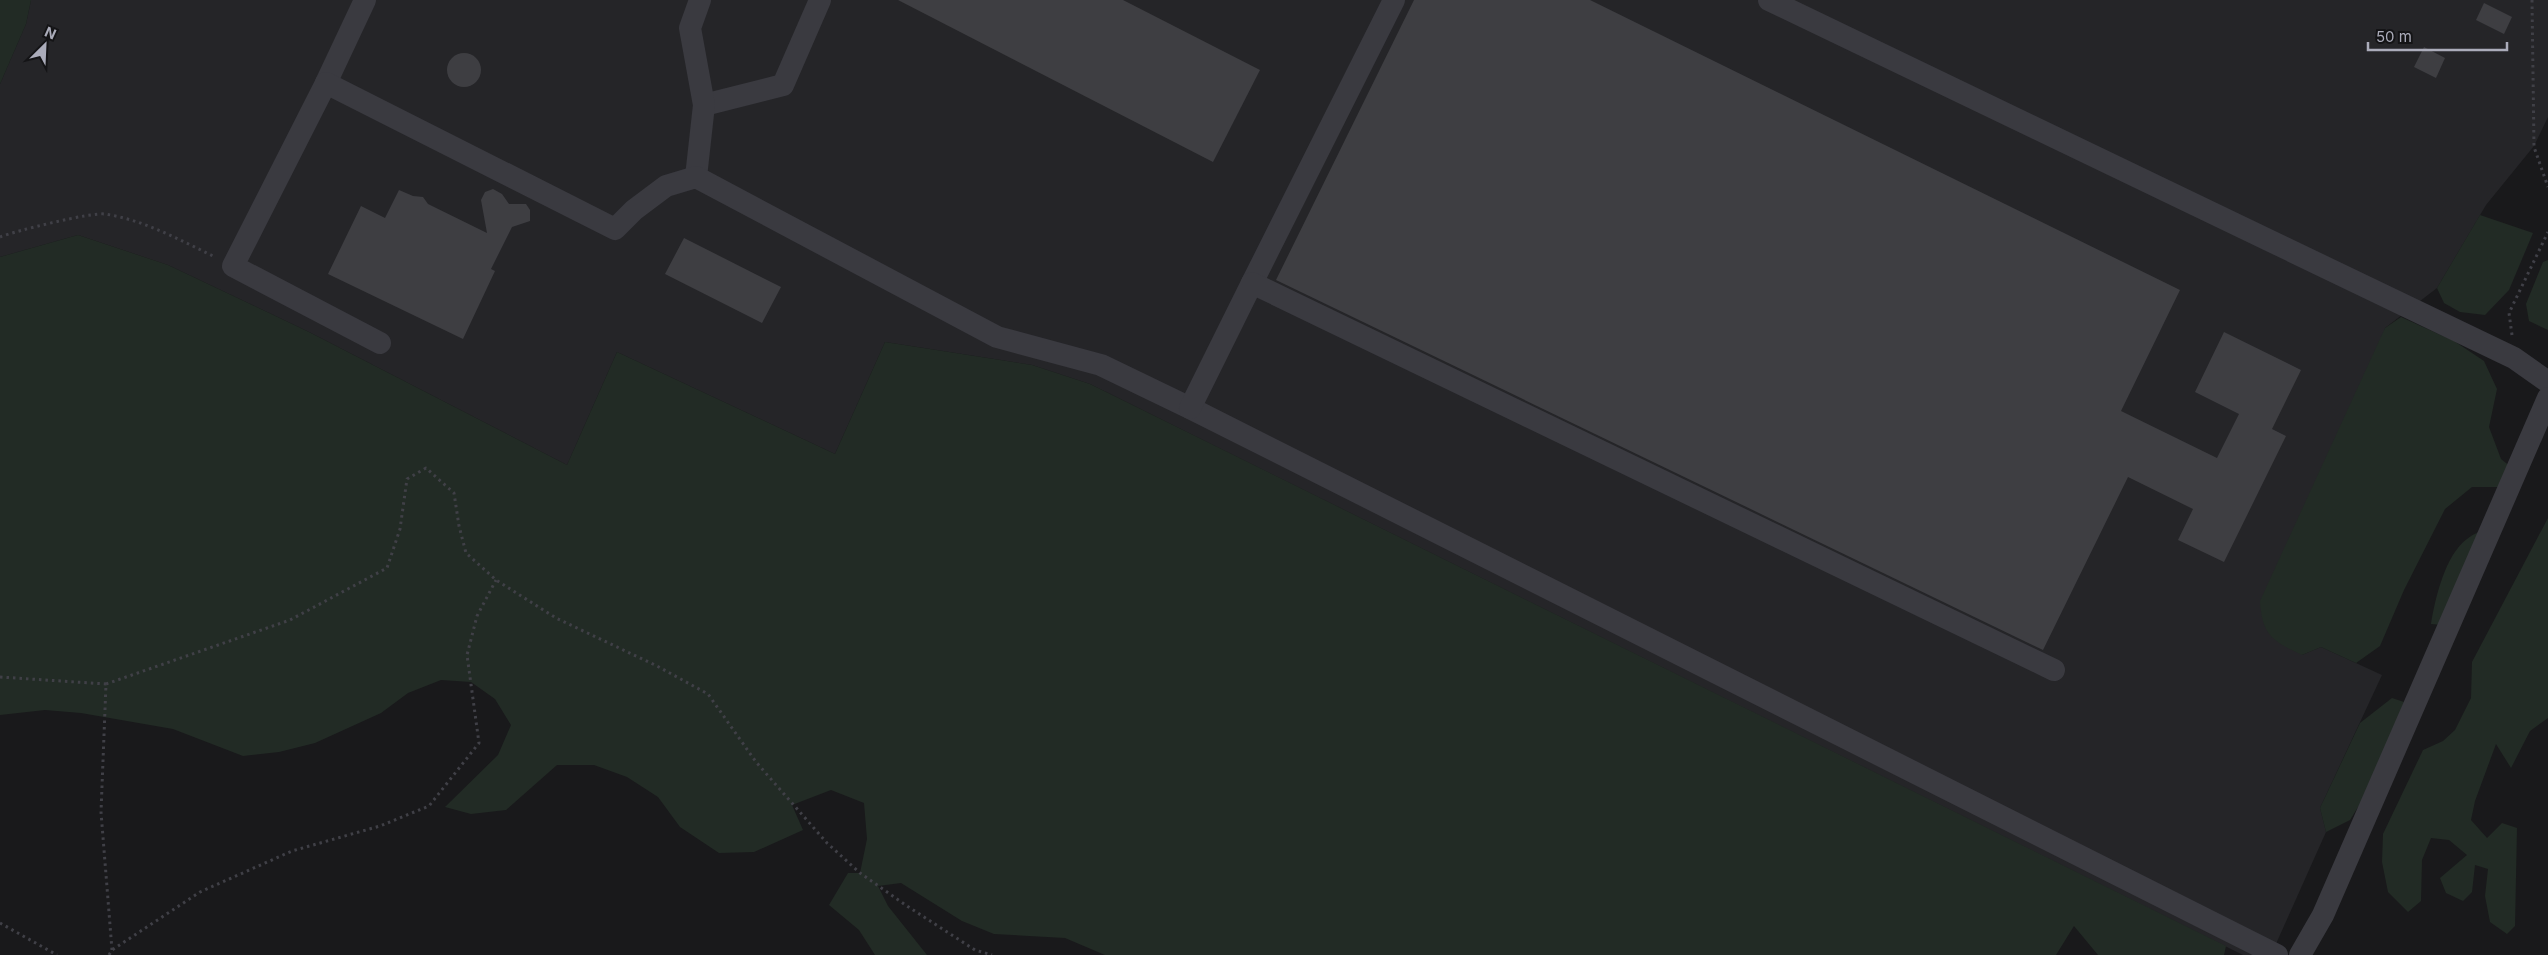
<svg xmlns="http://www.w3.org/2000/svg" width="2548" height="955" viewBox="0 0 2548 955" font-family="Inter,sans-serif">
<rect width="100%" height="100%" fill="#19191b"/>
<polygon fill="#252528" points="31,0 2548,0 2548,117 2534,146 2486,205 2437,288 2385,328 2302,655 2321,647 2382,675 2320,808 2326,832 2271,955 2243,955 1090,384 1032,365 885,342 835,454 617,352 567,465 309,332 168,265 78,235 0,257 0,84 26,24"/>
<g fill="#222b25">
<polygon points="0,0 31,0 26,24 0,84"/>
<polygon points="2480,215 2533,233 2509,290 2485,315 2460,312 2444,303 2437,288"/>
<polygon points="78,235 168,265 309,332 567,465 617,352 835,454 885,342 1032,365 1090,384 2226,946 2224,955 2098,955 2074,926 2056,955 1105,955 1065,938 994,934 962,921 901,883 878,886 888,906 927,955 875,955 859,930 829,905 848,873 860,873 867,839 864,803 831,790 792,805 803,830 754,852 719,853 680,827 658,797 627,777 594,765 557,765 506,810 471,814 445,807 498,755 511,725 495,699 471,682 441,680 408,693 381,713 315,743 279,752 243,756 173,729 81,713 45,710 0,715 0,257"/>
<polygon points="2548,260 2548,330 2529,321 2526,304 2543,262"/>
<path d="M2401 317 2454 341 2484 361 2497 389 2489 427 2501 459 2521 475 2498 487H2472L2445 509 2404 590 2380 646 2356 663 2321 647 2302 655C2273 641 2262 636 2260 601L2385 328Z"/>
<polygon points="2548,518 2548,718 2530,731 2511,768 2496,744 2475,801 2471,820 2487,838 2502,823 2517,828 2515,926 2507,934 2490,922 2485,896 2488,869 2475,865 2472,892 2463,901 2446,893 2440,878 2467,855 2449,840 2431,838 2422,860 2421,901 2408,912 2388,892 2382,862 2383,834 2423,750 2443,741 2455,730 2471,698 2472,662"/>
<path d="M2487 528 2443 625 2431 624C2435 599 2445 555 2467 539 2473 534 2481 531 2487 528Z"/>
<polygon points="2392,698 2404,702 2376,778 2350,820 2326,832 2320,808 2360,723"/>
</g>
<g fill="#3e3e42">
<polygon points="898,0 1123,0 1260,70 1213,162"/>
<polygon points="1414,0 1590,0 2180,290 2121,411 2217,458 2239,414 2195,392 2224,332 2301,370 2272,429 2286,436 2224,562 2178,540 2193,509 2128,477 2043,650 1276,280"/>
<polygon points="2484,3 2512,17 2504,34 2476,20"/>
<polygon points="2424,47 2445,58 2436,78 2414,67"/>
<circle cx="464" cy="70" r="17"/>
<polygon points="493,189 502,194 509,204 526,204 530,210 530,221 512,227 491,269 495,271 463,339 328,274 361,206 385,218 399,190 413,196 423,197 428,204 487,233 481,200 485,192"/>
<polygon points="684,238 781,287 762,323 665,274"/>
</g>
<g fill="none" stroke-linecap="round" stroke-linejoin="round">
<g stroke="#404047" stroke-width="3" stroke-dasharray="2.5 4" stroke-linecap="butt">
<polyline points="2532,0 2534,147 2548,187"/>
<path d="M0 237C15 231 91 212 105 214 144 220 180 240 215 257"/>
<polyline points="2512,335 2509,313 2548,232"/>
<polyline points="0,677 106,684"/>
<polyline points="0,923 57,955"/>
<polyline points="112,950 101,812 106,684 290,620 387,568 400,529 407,479 426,468 454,493 459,526 466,553 496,580 556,618 657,666 708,694 756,762 827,843 860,873 907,906 975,950 992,955"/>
<polyline points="109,955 112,950 200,892 292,851 380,826 429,806 479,743 467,655 477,616 496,580"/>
</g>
<g stroke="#3a3a40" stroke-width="22">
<polyline points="1769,0 2514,358 2548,382"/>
<polyline points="326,83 365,0"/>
<polyline points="704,105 783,85 820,0"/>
<polyline points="696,177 704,105 690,28 700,0"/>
<polyline points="1252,283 1394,0"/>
<polyline points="380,343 233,266 326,83 615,229 634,210 666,186 696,177 997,337 1101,365 1190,408 2277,955"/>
<polyline points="1190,408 1252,283 2054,670"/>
<polyline points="2300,955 2323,915 2548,398"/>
</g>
</g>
<g transform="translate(45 45) rotate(24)" stroke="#141416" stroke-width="4" paint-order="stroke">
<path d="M0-4L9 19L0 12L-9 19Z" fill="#abacba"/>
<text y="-8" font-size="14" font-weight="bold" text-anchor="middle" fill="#abacba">N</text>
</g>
<path d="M2368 42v8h139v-8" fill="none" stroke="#abacba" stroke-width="2.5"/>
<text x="2376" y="42" font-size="15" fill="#abacba" stroke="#141416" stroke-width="4" paint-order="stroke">50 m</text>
</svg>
